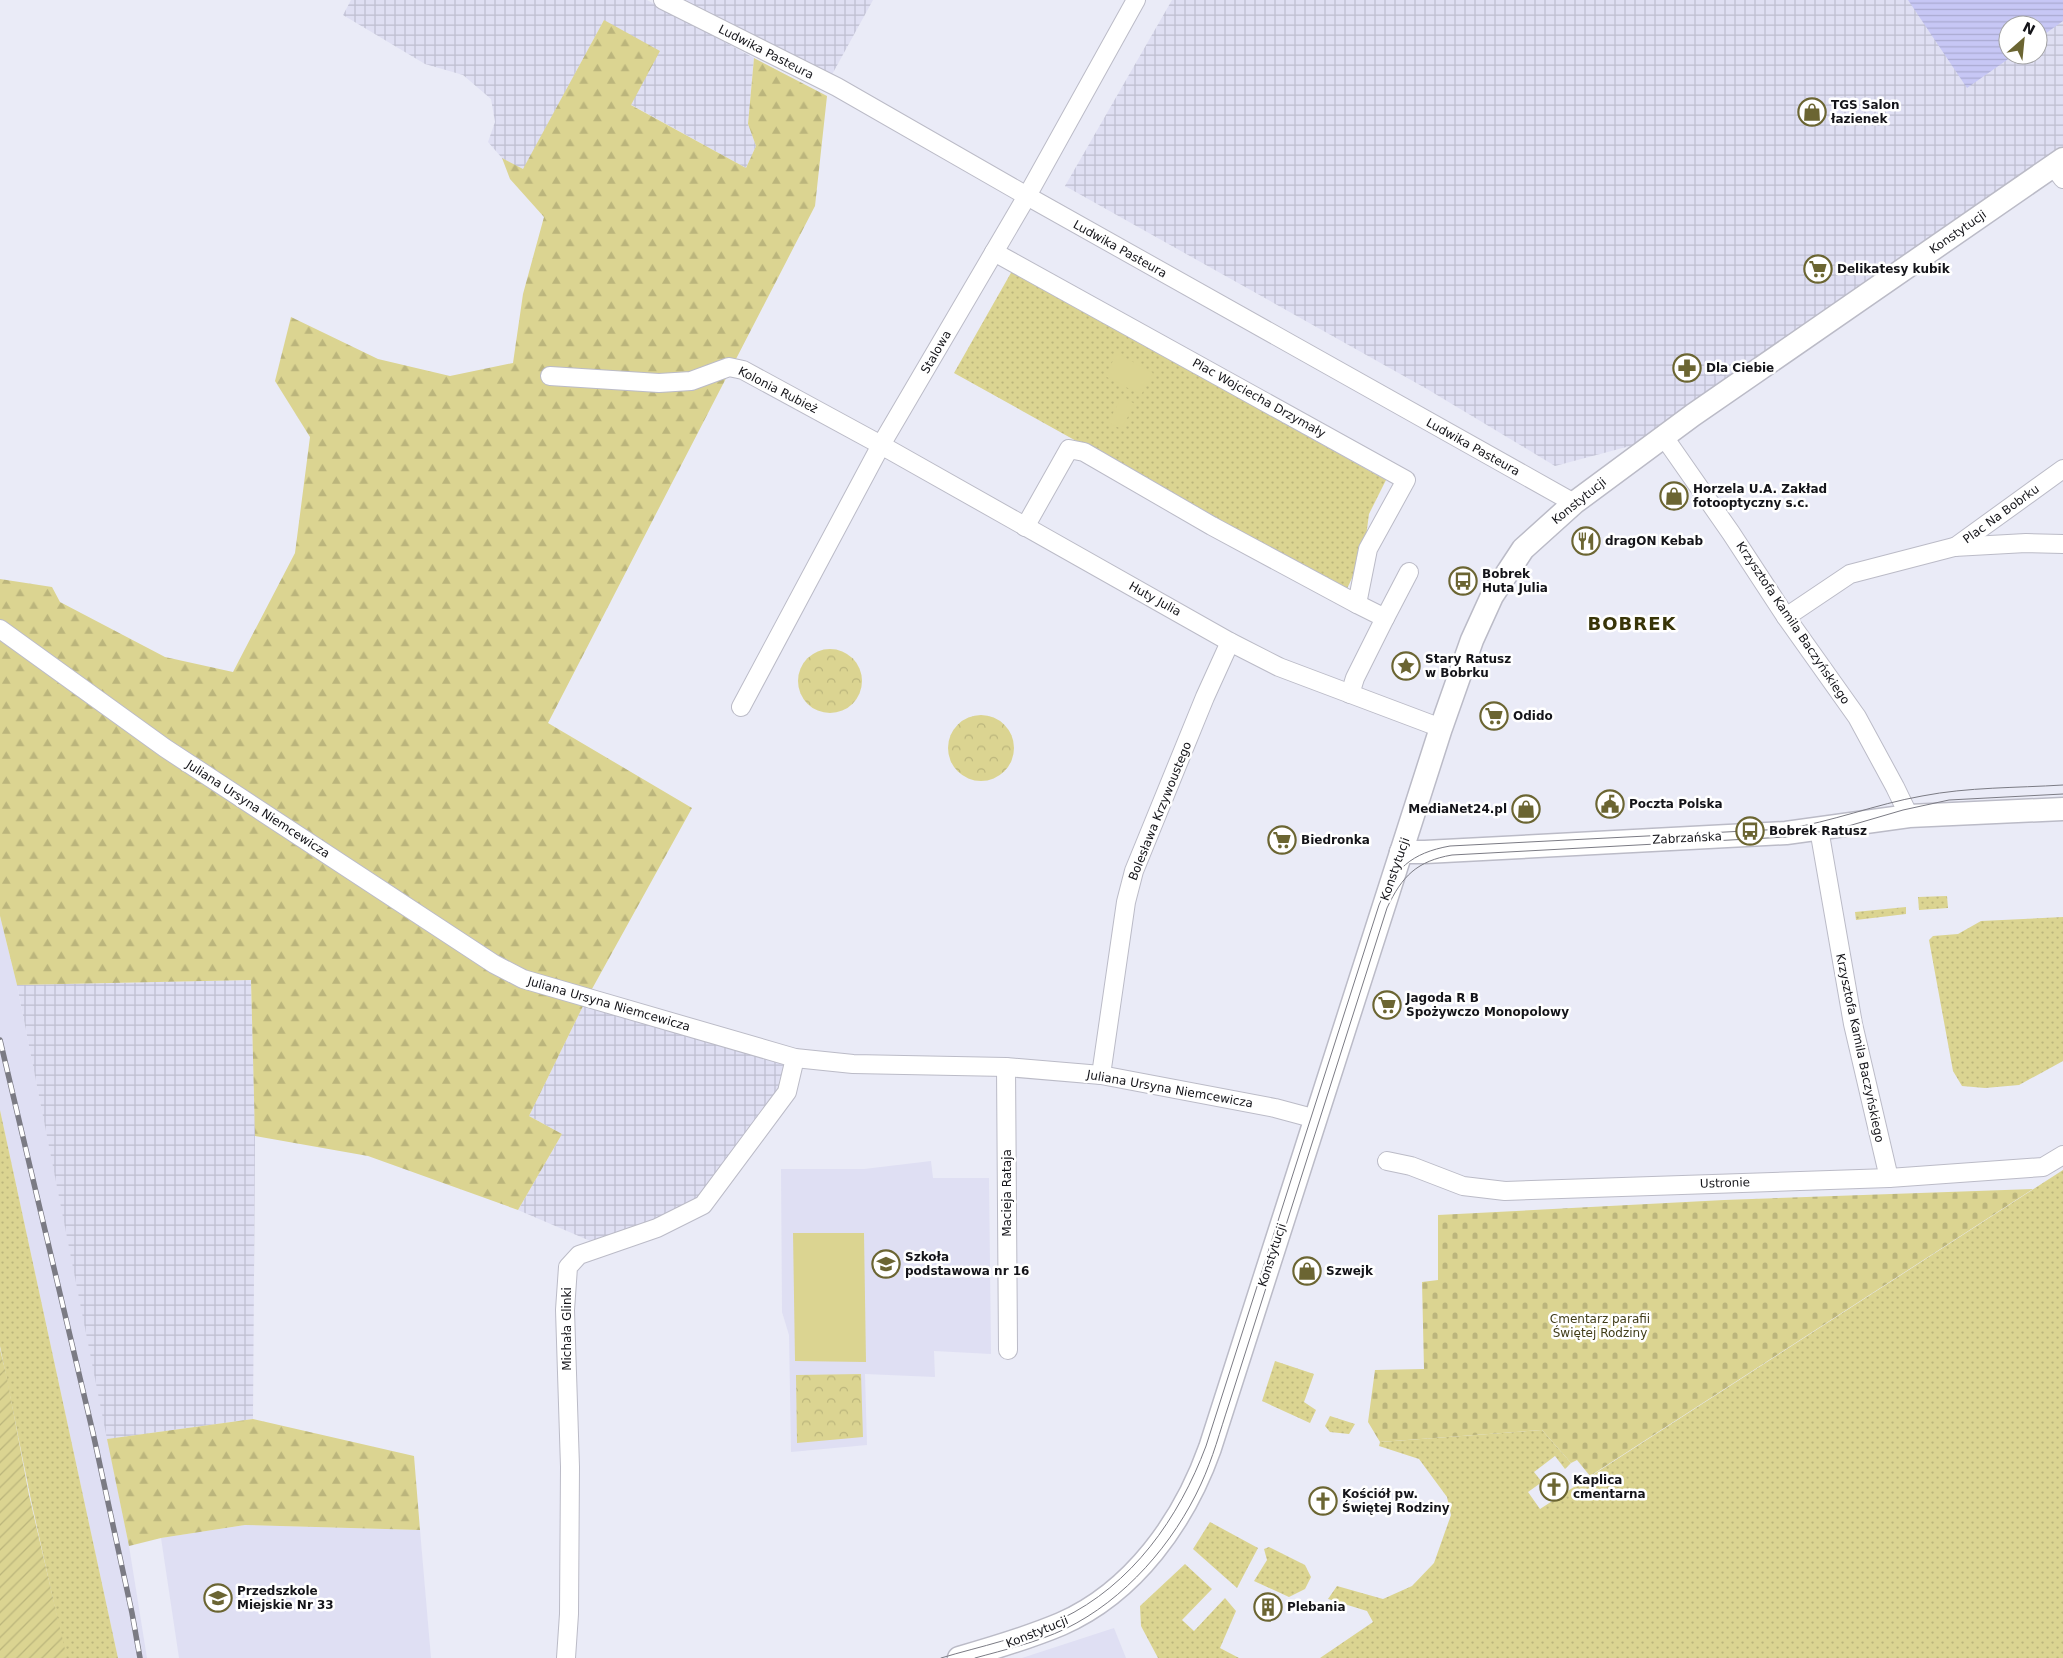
<svg xmlns="http://www.w3.org/2000/svg" width="2063" height="1658" viewBox="0 0 2063 1658" font-family="'DejaVu Sans',sans-serif">
<defs>
<pattern id="industrial-grid" width="8" height="8" patternUnits="userSpaceOnUse" patternTransform="scale(1.25)"><rect width="8" height="8" fill="#dfdff3"/><path d="M0 4h8M4 0v8" fill="none" stroke="#bebed0"/></pattern>
<pattern id="grass-dots" width="8" height="8" patternUnits="userSpaceOnUse" patternTransform="scale(1.25)"><rect width="8" height="8" fill="#dbd491"/><path d="M2 2h.1M6 6h.1" fill="none" stroke="#bbb57c" stroke-width="1.8" stroke-linecap="round"/></pattern>
<pattern id="forest-firs" width="22" height="20" patternUnits="userSpaceOnUse" patternTransform="scale(1.25)"><rect width="22" height="20" fill="#dbd491"/><path d="M5 1l3.5 6h-7zM16 11l3.5 6h-7z" fill="#bbb57c"/></pattern>
<pattern id="cemetery-stones" width="16" height="16" patternUnits="userSpaceOnUse" patternTransform="scale(1.25)"><rect width="16" height="16" fill="#dbd491"/><path d="M2 7V4a2 2 0 0 1 4 0v3zM10 15v-3a2 2 0 0 1 4 0v3z" fill="#bbb57c"/></pattern>
<pattern id="park-crowns" width="20" height="18" patternUnits="userSpaceOnUse" patternTransform="scale(1.25)"><rect width="20" height="18" fill="#dbd491"/><path d="M2 6a3 3 0 1 1 6 0M12 15a3 3 0 1 1 6 0" fill="none" stroke="#bbb57c"/></pattern>
<pattern id="garden-furrows" width="10" height="10" patternUnits="userSpaceOnUse" patternTransform="scale(1.25)"><rect width="10" height="10" fill="#dbd491"/><path d="M-1 1l2-2M0 10L10 0M9 11l2-2" fill="none" stroke="#bbb57c"/></pattern>
<pattern id="water-rules" width="6" height="5" patternUnits="userSpaceOnUse" patternTransform="scale(1.25)"><rect width="6" height="5" fill="#c7c7f5"/><path d="M0 2.5h6" fill="none" stroke="#aaaad1"/></pattern>
</defs>
<rect width="100%" height="100%" fill="#eaebf7"/>
<g fill="#dfdff3">
<polygon points="0,916 17,985 129,1546 147,1658 118,1658 0,1110"/>
<polygon points="931,1161 933,1178 989,1178 991,1354 934,1351 935,1377 865,1374 867,1445 791,1452 789,1335 782,1312 781,1169 864,1169"/>
<polygon points="245,1525 420,1530 431,1658 179,1658 161,1538"/>
<polygon points="1114,1628 1126,1658 1022,1658"/>
</g>
<g fill="url(#industrial-grid)" fill-rule="evenodd">
<polygon points="351,0 647,0 754,58 748,124 756,146 746,168 630,104 604,20 523,170 502,158 488,142 495,122 491,99 463,75 425,64 343,15"/>
<polygon points="683,0 873,0 829,80"/>
<path d="M1172 0H2063V159L1664 437 1555 466 1427 389 1065 186ZM2008 25H2038V55H2008Z"/>
<polygon points="251,980 255,1136 253,1419 107,1439 17,985"/>
<polygon points="587,998 795,1058 787,1092 703,1205 602,1246 518,1210 562,1134 529,1116"/>
</g>
<g fill="url(#grass-dots)">
<polygon points="1012,271 1386,480 1369,514 1364,552 1346,591 954,373"/>
<polygon points="1947,896 1948,908 1919,910 1918,897"/>
<polygon points="1906,907 1906,914 1856,920 1855,912"/>
<polygon points="2063,917 2063,1061 2019,1085 1985,1088 1962,1086 1953,1071 1929,940 1933,936 1958,934 1981,921"/>
<polygon points="0,1110 118,1658 66,1658 31,1500 0,1346"/>
<polygon points="2063,1170 2063,1658 1320,1658 1373,1622 1367,1611 1328,1599 1337,1586 1383,1599 1412,1586 1434,1563 1451,1515 1447,1497 1419,1459 1379,1446 1380,1442 1542,1430 1571,1463 1565,1469 1555,1456 1534,1472 1542,1482 1528,1492 1540,1509"/>
<polygon points="1275,1361 1314,1374 1304,1402 1316,1410 1310,1423 1262,1401"/>
<polygon points="1330,1416 1355,1424 1349,1434 1330,1432 1325,1426"/>
<polygon points="1210,1522 1258,1548 1237,1588 1193,1549"/>
<polygon points="1269,1547 1305,1565 1311,1577 1305,1589 1289,1597 1254,1581 1267,1560 1264,1549"/>
<polygon points="1185,1564 1212,1589 1182,1620 1194,1631 1225,1598 1236,1611 1220,1648 1239,1658 1158,1658 1141,1626 1140,1606"/>
</g>
<g fill="url(#forest-firs)">
<polygon points="604,20 660,51 631,105 746,168 756,146 748,124 754,58 827,96 815,206 548,723 692,808 587,998 529,1116 562,1134 518,1210 368,1156 255,1136 251,980 17,985 0,916 0,579 52,587 60,602 165,657 233,672 295,553 310,437 275,381 291,317 378,359 450,376 513,363 523,294 544,217 510,179 502,158 523,169"/>
<polygon points="253,1419 414,1456 420,1530 245,1525 161,1538 129,1546 107,1439"/>
</g>
<polygon fill="url(#cemetery-stones)" points="2033,1189 1590,1476 1577,1460 1571,1463 1542,1430 1380,1442 1368,1422 1375,1370 1424,1369 1422,1282 1438,1280 1438,1215 1724,1200"/>
<g fill="url(#park-crowns)">
<circle cx="830" cy="681" r="32"/>
<circle cx="981" cy="748" r="33"/>
<polygon points="861,1374 863,1437 797,1443 796,1375"/>
</g>
<polygon fill="url(#garden-furrows)" points="0,1349 7,1378 29,1495 67,1658 0,1658"/>
<g fill="#dbd491">
<polygon points="1117,353 1153,373 1141,395 1105,376"/>
<polygon points="1122,397 1135,404 1121,429 1108,422"/>
<polygon points="793,1233 864,1233 866,1362 795,1361"/>
</g>
<polygon fill="url(#water-rules)" points="1908,0 2063,0 2063,21 2038,39 2038,25 2008,25 2008,55 2014,55 1967,88"/>
<g fill="none" stroke-linecap="round" stroke-linejoin="round">
<g stroke="#bbbbc7" stroke-width="20">
<g id="minor">
<polyline points="663,0 837,87 1027,196 1574,503"/>
<polyline points="2053,166 2063,179"/>
<polyline points="994,252 1406,480 1368,549 1357,604 1212,526 1084,452 1069,449 1025,527"/>
<polyline points="550,376 659,383 691,381 729,367 743,370 881,445 1230,642 1279,667 1441,728"/>
<polyline points="1664,437 1731,533 1786,617 1857,717 1895,787 1909,816"/>
<polyline points="1955,547 2063,469"/>
<polyline points="1786,617 1850,574 1954,547 2026,543 2063,544"/>
<polyline points="1385,618 1409,572"/>
<polyline points="0,629 165,748 494,964 523,979 795,1058 853,1064 1006,1067 1101,1075 1275,1108 1316,1119"/>
<polyline points="1350,694 1355,678 1385,618 1357,604"/>
<polyline points="741,707 881,445 1027,196 1136,0"/>
<polyline points="1819,829 1853,1024 1889,1178"/>
<polyline points="1006,1067 1008,1350"/>
<polyline points="1101,1075 1126,902 1134,871 1205,697 1230,642"/>
<polyline points="1387,1161 1411,1166 1463,1186 1505,1191 1889,1178 2043,1167 2063,1155"/>
<polyline points="566,1658 569,1614 570,1467 565,1310 568,1267 579,1255 657,1228 703,1205 787,1092 795,1058"/>
</g>
</g>
<g stroke="#bbbbc7" stroke-width="25">
<g id="tertiary">
<polyline points="1401,852 1425,852 1786,833 1909,816 2063,809"/>
<path d="M959 1658C994 1648 1028 1638 1061 1624 1134 1592 1184 1521 1210 1448L1441 728 1472 640 1492 596 1523 549 1574 503 1693 415 2063 159"/>
</g>
</g>
<use href="#minor" stroke="#fff" stroke-width="18"/>
<use href="#tertiary" stroke="#fff" stroke-width="22"/>
<g stroke="#7b7b84" stroke-width="1">
<path d="M941 1658C981 1646 1023 1638 1061 1619 1132 1585 1179 1518 1206 1446L1379 905C1394 869 1411 853 1450 846L1785 829C1832 822 1876 804 1922 796 1968 787 2016 788 2063 785"/>
<path d="M975 1658C1004 1650 1038 1642 1065 1629 1125 1600 1174 1543 1201 1484 1213 1458 1220 1431 1229 1404L1387 908C1402 876 1417 861 1452 855L1786 837 1838 829 1903 810 1949 800 2063 794"/>
</g>
<g stroke="#7b7b84" stroke-width="5.5">
<polyline id="rail" points="0,1040 93,1433 132,1613 140,1658"/>
</g>
<use href="#rail" stroke="#fff" stroke-width="4" stroke-dasharray="11" stroke-linecap="butt"/>
</g>
<defs>
<g id="shop-ring" transform="scale(1.4375)"><circle r="9.5" fill="#fff" stroke="#6b6532" stroke-width="1.5"/><path d="M-5-2.5h2.3a2.7 3.5 0 0 1 5.4 0H5L5.5 6h-11ZM-1.5-2.5h3a1.5 2.3 0 0 0-3 0Z" fill="#6b6532"/></g>
<g id="supermarket-ring" transform="scale(1.4375)"><circle r="9.5" fill="#fff" stroke="#6b6532" stroke-width="1.5"/><path d="M-6-5.5h2.5l.6 2H6L4.5 2H-2.5L-4.4-4H-6ZM-1.5 3.2a1.3 1.3 0 1 0 .1 0ZM3 3.2a1.3 1.3 0 1 0 .1 0Z" fill="#6b6532"/></g>
<g id="pharmacy-ring" transform="scale(1.4375)"><circle r="9.5" fill="#fff" stroke="#6b6532" stroke-width="1.5"/><path d="M-2-6h4v4h4v4h-4v4h-4v-4h-4v-4h4Z" fill="#6b6532"/></g>
<g id="restaurant-ring" transform="scale(1.4375)"><circle r="9.5" fill="#fff" stroke="#6b6532" stroke-width="1.5"/><path d="M-5-6h1v4h1v-4h1v4h1v-4h1v5L-1.5 .5V6h-2V.5L-5-1ZM5-6V6H3V1.5H1.5Q1.5-4 5-6Z" fill="#6b6532"/></g>
<g id="bus-ring" transform="scale(1.4375)"><circle r="9.5" fill="#fff" stroke="#6b6532" stroke-width="1.5"/><path d="M-5-6H5V4H4V6H2V4H-2V6H-4V4H-5ZM-3.5-4V0h7V-4ZM-3.5 1.2v1.5H-2V1.2ZM2 1.2v1.5H3.5V1.2Z" fill="#6b6532"/></g>
<g id="sight-ring" transform="scale(1.4375)"><circle r="9.5" fill="#fff" stroke="#6b6532" stroke-width="1.5"/><path d="M0-6L1.8-2.2L6-1.7L2.9 1.2L3.7 5.4L0 3.3L-3.7 5.4L-2.9 1.2L-6-1.7L-1.8-2.2Z" fill="#6b6532"/></g>
<g id="civic-ring" transform="scale(1.4375)"><circle r="9.5" fill="#fff" stroke="#6b6532" stroke-width="1.5"/><path d="M-.6-6.5H3V-4.5H.6V-3L4-1V1h2V6H-6V1h2V-1L-.6-3ZM-1.2 2.5V6h2.4V2.5Z" fill="#6b6532"/></g>
<g id="school-ring" transform="scale(1.4375)"><circle r="9.5" fill="#fff" stroke="#6b6532" stroke-width="1.5"/><path d="M0-5L7-2L0 1L-7-2ZM-4 1L0 2.5L4 1V4Q0 6-4 4Z" fill="#6b6532"/></g>
<g id="church-ring" transform="scale(1.4375)"><circle r="9.5" fill="#fff" stroke="#6b6532" stroke-width="1.5"/><path d="M-1.2-6h2.4v3.5h3.3v2.4h-3.3V6h-2.4V-.1h-3.3v-2.4h3.3Z" fill="#6b6532"/></g>
<g id="building-ring" transform="scale(1.4375)"><circle r="9.5" fill="#fff" stroke="#6b6532" stroke-width="1.5"/><path d="M-4-6H4V6H1V3H-1V6H-4ZM-2.5-4.3h1.7v1.8h-1.7ZM.8-4.3h1.7v1.8H.8ZM-2.5-1h1.7V.8h-1.7ZM.8-1h1.7V.8H.8Z" fill="#6b6532"/></g>
</defs>
<g fill-rule="evenodd">
<use href="#shop-ring" x="1812" y="112"/>
<use href="#supermarket-ring" x="1818" y="269"/>
<use href="#pharmacy-ring" x="1687" y="368"/>
<use href="#shop-ring" x="1674" y="496"/>
<use href="#restaurant-ring" x="1586" y="541"/>
<use href="#bus-ring" x="1463" y="581"/>
<use href="#sight-ring" x="1406" y="666"/>
<use href="#supermarket-ring" x="1494" y="716"/>
<use href="#civic-ring" x="1610" y="804"/>
<use href="#shop-ring" x="1526" y="809"/>
<use href="#bus-ring" x="1750" y="831"/>
<use href="#supermarket-ring" x="1282" y="840"/>
<use href="#supermarket-ring" x="1387" y="1005"/>
<use href="#school-ring" x="886" y="1264"/>
<use href="#shop-ring" x="1307" y="1271"/>
<use href="#church-ring" x="1554" y="1487"/>
<use href="#church-ring" x="1323" y="1501"/>
<use href="#school-ring" x="218" y="1598"/>
<use href="#building-ring" x="1268" y="1607"/>
</g>
<g text-anchor="middle" stroke-width="5" stroke-linejoin="round" paint-order="stroke">
<g font-size="12" fill="#141419" stroke="#fff">
<text transform="translate(766 52) rotate(27)" y="4">Ludwika Pasteura</text>
<text transform="translate(1958 232) rotate(-35)" y="4">Konstytucji</text>
<text transform="translate(1120 249) rotate(29)" y="4">Ludwika Pasteura</text>
<text transform="translate(936 352) rotate(-60)" y="4">Stalowa</text>
<text transform="translate(778 390) rotate(27)" y="4">Kolonia Rubież</text>
<text transform="translate(1259 398) rotate(29)" y="4">Plac Wojciecha Drzymały</text>
<text transform="translate(1473 447) rotate(29)" y="4">Ludwika Pasteura</text>
<text transform="translate(1579 501) rotate(-39)" y="4">Konstytucji</text>
<text transform="translate(2001 514) rotate(-36)" y="4">Plac Na Bobrku</text>
<text transform="translate(1155 599) rotate(29)" y="4">Huty Julia</text>
<text transform="translate(1793 623) rotate(56)" y="4">Krzysztofa Kamila Baczyńskiego</text>
<text transform="translate(258 809) rotate(33)" y="4">Juliana Ursyna Niemcewicza</text>
<text transform="translate(1160 811) rotate(-68)" y="4">Bolesława Krzywoustego</text>
<text transform="translate(1687 838) rotate(-3)" y="4">Zabrzańska</text>
<text transform="translate(1395 869) rotate(-71)" y="4">Konstytucji</text>
<text transform="translate(609 1004) rotate(16)" y="4">Juliana Ursyna Niemcewicza</text>
<text transform="translate(1860 1048) rotate(78)" y="4">Krzysztofa Kamila Baczyńskiego</text>
<text transform="translate(1170 1089) rotate(10)" y="4">Juliana Ursyna Niemcewicza</text>
<text transform="translate(1725 1183) rotate(-2)" y="4">Ustronie</text>
<text transform="translate(1007 1193) rotate(-90)" y="4">Macieja Rataja</text>
<text transform="translate(1272 1255) rotate(-72)" y="4">Konstytucji</text>
<text transform="translate(567 1329) rotate(-90)" y="4">Michała Glinki</text>
<text transform="translate(1037 1632) rotate(-22)" y="4">Konstytucji</text>
</g>
<g font-size="12" font-weight="bold" fill="#141419" stroke="#fff" text-anchor="start">
<text x="1831" y="109">TGS Salon<tspan x="1831" dy="14">łazienek</tspan></text>
<text x="1837" y="273">Delikatesy kubik</text>
<text x="1706" y="372">Dla Ciebie</text>
<text x="1693" y="493">Horzela U.A. Zakład<tspan x="1693" dy="14">fotooptyczny s.c.</tspan></text>
<text x="1605" y="545">dragON Kebab</text>
<text x="1482" y="578">Bobrek<tspan x="1482" dy="14">Huta Julia</tspan></text>
<text x="1425" y="663">Stary Ratusz<tspan x="1425" dy="14">w Bobrku</tspan></text>
<text x="1513" y="720">Odido</text>
<text x="1629" y="808">Poczta Polska</text>
<text x="1507" y="813" text-anchor="end">MediaNet24.pl</text>
<text x="1769" y="835">Bobrek Ratusz</text>
<text x="1301" y="844">Biedronka</text>
<text x="1406" y="1002">Jagoda R B<tspan x="1406" dy="14">Spożywczo Monopolowy</tspan></text>
<text x="905" y="1261">Szkoła<tspan x="905" dy="14">podstawowa nr 16</tspan></text>
<text x="1326" y="1275">Szwejk</text>
<text x="1573" y="1484">Kaplica<tspan x="1573" dy="14">cmentarna</tspan></text>
<text x="1342" y="1498">Kościół pw.<tspan x="1342" dy="14">Świętej Rodziny</tspan></text>
<text x="237" y="1595">Przedszkole<tspan x="237" dy="14">Miejskie Nr 33</tspan></text>
<text x="1287" y="1611">Plebania</text>
</g>
<g font-size="12" fill="#403c18" stroke="#fff">
<text x="1600" y="1323">Cmentarz parafii<tspan x="1600" dy="14">Świętej Rodziny</tspan></text>
</g>
<g font-size="18" font-weight="bold" letter-spacing="1" fill="#383408" stroke="#fff">
<text x="1632" y="630">BOBREK</text>
</g>
</g>
<g transform="translate(2023 40) rotate(27)"><circle r="24" fill="#ffffff" stroke="#a1a1a3"/>
<path d="M0-4L9 19L0 12L-9 19Z" fill="#6b6532"/>
<text y="-8" font-size="14" font-weight="bold" text-anchor="middle" fill="#141419">N</text>
</g>
</svg>
